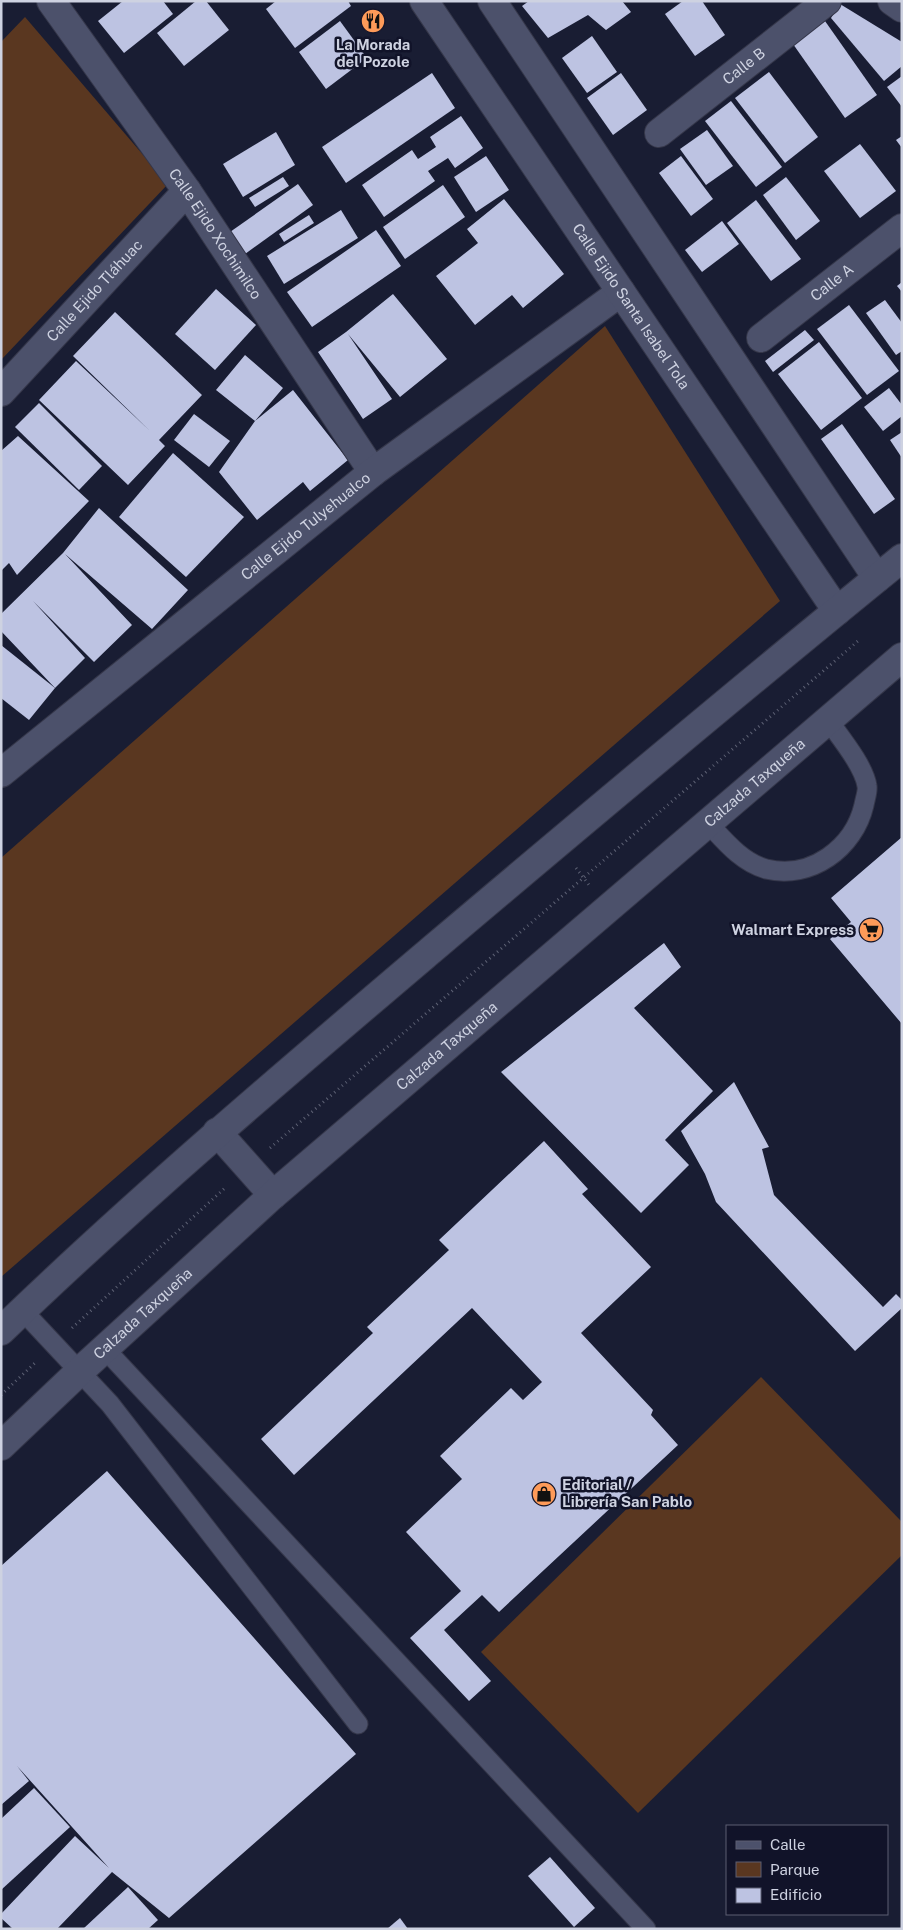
<svg xmlns="http://www.w3.org/2000/svg" width="903" height="1930" viewBox="0 0 903 1930" font-family="'Public Sans',sans-serif">
<rect width="100%" height="100%" fill="#191d33"/>
<g fill="#5a3720">
<polygon points="25,17 168,184 1,360 1,42"/>
<polygon points="605,326 780,601 1,1277 1,858"/>
<polygon points="761,1377 902,1522 902,1555 638,1813 481,1652"/>
</g>
<g fill="#bdc3e2">
<polygon points="123,1 163,1 173,14 124,53 98,21"/>
<polygon points="196,1 206,1 229,30 184,66 157,33"/>
<polygon points="276,1 348,1 351,6 295,48 266,9"/>
<polygon points="529,1 622,1 631,12 606,30 588,15 548,38 522,6"/>
<polygon points="683,1 702,1 725,35 695,56 665,14"/>
<polygon points="840,4 902,42 902,66 884,81 831,18"/>
<polygon points="340,21 367,58 326,89 299,52"/>
<polygon points="825,21 877,95 845,118 793,44"/>
<polygon points="592,36 617,72 587,93 562,58"/>
<polygon points="769,72 818,137 785,163 735,98"/>
<polygon points="432,73 455,108 346,183 322,147"/>
<polygon points="621,73 647,110 613,135 587,98"/>
<polygon points="902,76 902,107 887,87"/>
<polygon points="731,101 782,167 756,187 705,121"/>
<polygon points="461,116 483,148 455,168 448,158 428,171 435,181 384,217 362,185 412,150 418,159 436,147 430,137"/>
<polygon points="707,130 733,166 706,185 680,149"/>
<polygon points="276,132 295,165 243,197 223,164"/>
<polygon points="902,136 902,148 896,140"/>
<polygon points="860,144 896,191 860,218 824,171"/>
<polygon points="486,156 509,190 476,212 454,177"/>
<polygon points="681,156 713,199 691,216 659,173"/>
<polygon points="283,177 289,186 255,207 249,198"/>
<polygon points="786,177 820,221 796,240 763,195"/>
<polygon points="298,184 313,205 245,254 230,232"/>
<polygon points="443,185 465,217 405,259 383,227"/>
<polygon points="504,199 564,274 523,308 512,295 475,325 436,276 478,243 467,229"/>
<polygon points="756,200 801,259 771,281 727,223"/>
<polygon points="341,210 358,238 284,284 267,256"/>
<polygon points="309,215 314,223 284,242 279,234"/>
<polygon points="722,221 739,244 702,272 685,250"/>
<polygon points="376,230 401,266 312,327 287,292"/>
<polygon points="902,282 902,292 897,286"/>
<polygon points="216,289 256,325 215,370 175,334"/>
<polygon points="393,294 447,359 400,397 348,334 392,399 363,419 318,352 346,332"/>
<polygon points="885,300 902,323 902,351 896,355 866,313"/>
<polygon points="849,305 899,371 867,395 817,329"/>
<polygon points="115,312 202,395 159,440 165,446 128,485 39,400 76,361 150,431 73,356"/>
<polygon points="805,330 814,340 773,372 765,361"/>
<polygon points="819,342 862,398 821,430 778,374"/>
<polygon points="245,355 283,388 255,421 293,390 348,460 310,491 303,482 257,520 219,472 255,421 216,390"/>
<polygon points="889,388 902,405 902,416 883,431 864,407"/>
<polygon points="39,403 102,466 79,490 15,427"/>
<polygon points="194,414 230,441 209,467 174,440"/>
<polygon points="842,424 895,499 874,514 821,439"/>
<polygon points="902,432 902,458 890,440"/>
<polygon points="18,436 89,501 17,575 9,563 1,571 1,451"/>
<polygon points="173,453 244,517 186,577 119,517"/>
<polygon points="99,508 188,590 152,629 65,554 132,625 94,662 33,601 85,658 55,688 1,631 1,614 63,553"/>
<polygon points="1,645 55,688 29,720 1,698"/>
<polygon points="902,837 902,1024 830,939 851,922 831,898"/>
<polygon points="664,943 681,967 634,1008 713,1091 665,1140 689,1165 641,1213 501,1072"/>
<polygon points="734,1082 769,1147 762,1149 774,1195 883,1307 896,1294 902,1300 902,1308 855,1351 716,1202 705,1174 681,1131"/>
<polygon points="544,1141 588,1189 582,1194 651,1267 581,1333 653,1410 651,1415 678,1445 499,1612 482,1595 444,1630 491,1681 469,1701 410,1638 461,1591 406,1532 462,1479 440,1456 511,1388 523,1400 542,1382 472,1308 294,1475 261,1439 373,1333 367,1327 449,1250 439,1240"/>
<polygon points="107,1471 356,1754 169,1918 112,1872 57,1929 13,1929 1,1918 1,1914 75,1836 109,1868 17,1766 29,1781 1,1805 1,1566"/>
<polygon points="34,1788 70,1827 1,1890 1,1819"/>
<polygon points="550,1857 595,1908 574,1927 528,1876"/>
<polygon points="128,1887 158,1920 148,1929 83,1929"/>
<polygon points="400,1918 408,1929 387,1929"/>
</g>
<g fill="none" stroke-linecap="round" stroke-linejoin="round">
<g stroke="#35374a" stroke-width="21">
<g id="service">
<path d="M707 822C724 840 741 862 766 869 811 880 854 848 864 805 865 799 868 791 867 786 864 766 840 737 828 720"/>
<polyline points="22,1310 110,1404 358,1724"/>
<polyline points="104,1348 646,1929"/>
</g>
</g>
<g stroke="#35374a" stroke-width="30">
<g id="minor">
<path id="s1" d="M51 1 187 191 373 472"/>
<polyline points="892,1 902,8"/>
<path id="s2" d="M659 133 827 1"/>
<path id="s3" d="M761 338 902 228"/>
<path id="s4" d="M1 392 187 191"/>
<path id="s5" d="M1 773 373 472 621 292"/>
</g>
</g>
<g stroke="#35374a" stroke-width="30">
<g id="tertiary">
<path id="s6" d="M424 1 837 611"/>
<polyline points="492,1 877,578"/>
</g>
</g>
<g stroke="#35374a" stroke-width="30">
<g id="secondary">
<polyline points="217,1132 273,1195"/>
<path d="M1 1331C139 1198 284 1075 430 951 586 819 743 687 902 558"/>
<path id="s7" d="M1 1446 80 1371 273 1195 902 657"/>
</g>
</g>
<g stroke="#5d6174" stroke-width="3" stroke-dasharray="1 4" stroke-linecap="butt">
<polyline points="576,868 589,885"/>
<polyline points="270,1148 858,641"/>
<polyline points="72,1328 226,1187"/>
<polyline points="1,1395 37,1361"/>
</g>
<use href="#service" stroke="#4c516b" stroke-width="19"/>
<use href="#minor" stroke="#4c516b" stroke-width="28"/>
<use href="#tertiary" stroke="#4c516b" stroke-width="28"/>
<use href="#secondary" stroke="#4c516b" stroke-width="28"/>
</g>
<defs>
<g id="restaurant-disc" transform="scale(1.25)"><circle r="9.5" fill="#fe9b59" stroke="#111329"/><path d="M-5-6h1v4h1v-4h1v4h1v-4h1v5L-1.5 .5V6h-2V.5L-5-1ZM5-6V6H3V1.5H1.5Q1.5-4 5-6Z" fill="#111"/></g>
<g id="supermarket-disc" transform="scale(1.25)"><circle r="9.5" fill="#fe9b59" stroke="#111329"/><path d="M-6-5.5h2.5l.6 2H6L4.5 2H-2.5L-4.4-4H-6ZM-1.5 3.2a1.3 1.3 0 1 0 .1 0ZM3 3.2a1.3 1.3 0 1 0 .1 0Z" fill="#111"/></g>
<g id="shop-disc" transform="scale(1.25)"><circle r="9.5" fill="#fe9b59" stroke="#111329"/><path d="M-5-2.5h2.3a2.7 3.5 0 0 1 5.4 0H5L5.5 6h-11ZM-1.5-2.5h3a1.5 2.3 0 0 0-3 0Z" fill="#111"/></g>
</defs>
<g fill-rule="evenodd">
<use href="#restaurant-disc" x="373" y="21"/>
<use href="#supermarket-disc" x="871" y="930"/>
<use href="#shop-disc" x="544" y="1494"/>
</g>
<g text-anchor="middle" stroke-width="5" stroke-linejoin="round" paint-order="stroke">
<g font-size="15" font-weight="bold" fill="#ced2e1" stroke="#111329">
<text x="373" y="50">La Morada<tspan x="373" dy="17">del Pozole</tspan></text>
<text x="854" y="935" text-anchor="end">Walmart Express</text>
<text x="562" y="1490" text-anchor="start">Editorial /<tspan x="562" dy="17">Librería San Pablo</tspan></text>
</g>
<g font-size="15" fill="#ced2e1" stroke="#111329">
<text dy="5" stroke="none"><textPath href="#s2" startOffset="108">Calle B</textPath></text>
<text dy="5" stroke="none"><textPath href="#s1" startOffset="285">Calle Ejido Xochimilco</textPath></text>
<text dy="5" stroke="none"><textPath href="#s3" startOffset="90">Calle A</textPath></text>
<text dy="5" stroke="none"><textPath href="#s4" startOffset="138">Calle Ejido Tláhuac</textPath></text>
<text dy="5" stroke="none"><textPath href="#s6" startOffset="369">Calle Ejido Santa Isabel Tola</textPath></text>
<text dy="5" stroke="none"><textPath href="#s5" startOffset="392">Calle Ejido Tulyehualco</textPath></text>
<text dy="5" stroke="none"><textPath href="#s7" startOffset="1004">Calzada Taxqueña</textPath></text>
<text dy="5" stroke="none"><textPath href="#s7" startOffset="599">Calzada Taxqueña</textPath></text>
<text dy="5" stroke="none"><textPath href="#s7" startOffset="194">Calzada Taxqueña</textPath></text>
</g>
</g>
<rect width="903" height="1930" fill="none" stroke="#ced2e1" stroke-width="5"/>
<rect x="726" y="1825" width="162" height="90" fill="#111329" stroke="#5d5f73"/>
<rect x="736" y="1841" width="25" height="8" fill="#4c516b" stroke="#5d5f73"/>
<text x="770" y="1850" font-size="15" fill="#ced2e1">Calle</text>
<rect x="736" y="1862" width="25" height="15" fill="#5a3720" stroke="#5d5f73"/>
<text x="770" y="1875" font-size="15" fill="#ced2e1">Parque</text>
<rect x="736" y="1888" width="25" height="15" fill="#bdc3e2" stroke="#5d5f73"/>
<text x="770" y="1900" font-size="15" fill="#ced2e1">Edificio</text>
</svg>
